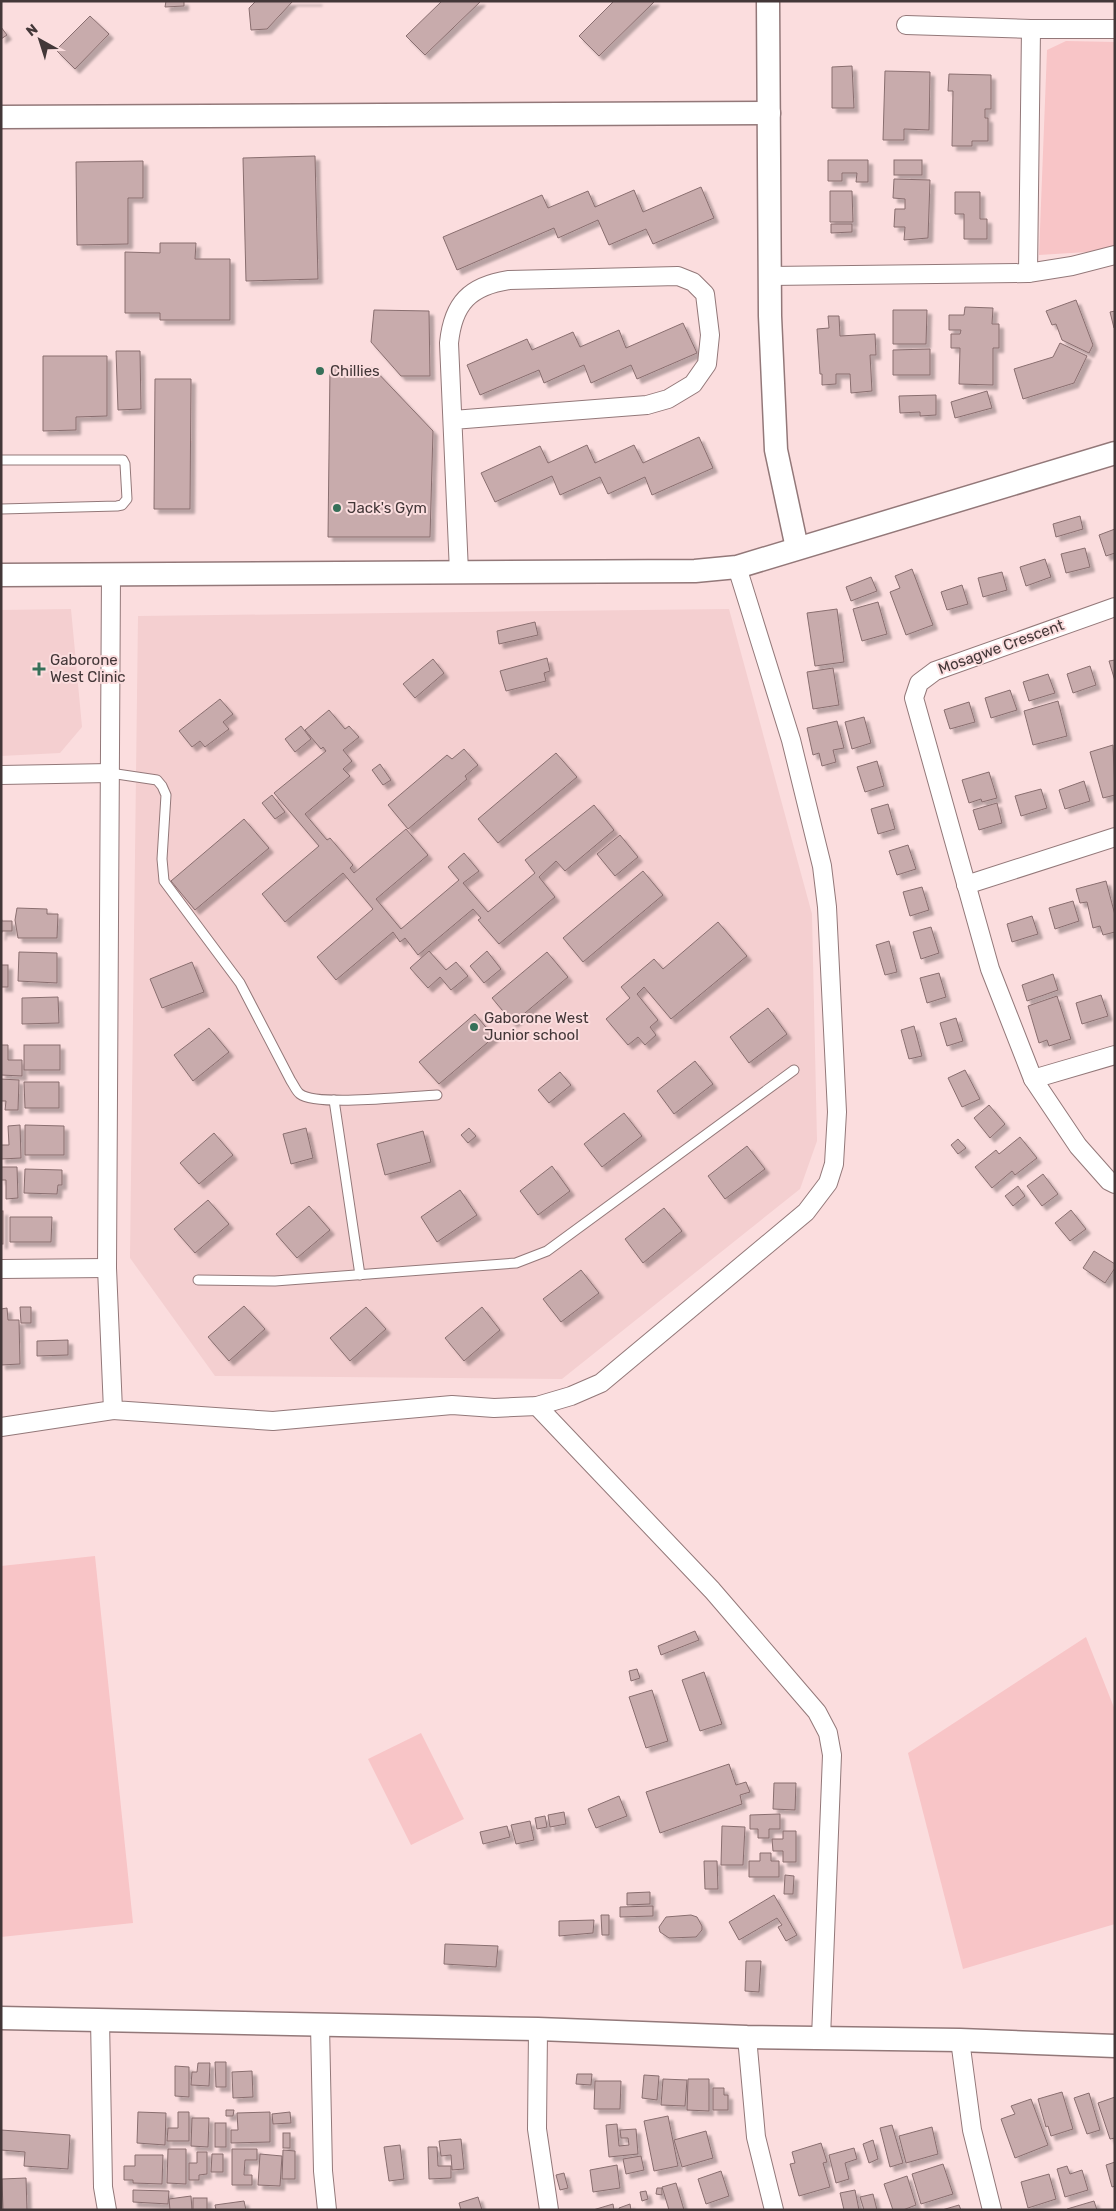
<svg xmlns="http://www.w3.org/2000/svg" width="1116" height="2211" viewBox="0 0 1116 2211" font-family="Rubik,sans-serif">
<defs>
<filter id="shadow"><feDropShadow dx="4.5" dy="4.5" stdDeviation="1" flood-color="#0004"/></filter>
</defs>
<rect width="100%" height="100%" fill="#fbddde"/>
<g fill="#f4cfd0">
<polygon points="71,609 82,727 60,753 1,756 1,610"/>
<polygon points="729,609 812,914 817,1141 800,1189 562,1379 215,1376 130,1258 138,616"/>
</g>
<g fill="#f8c5c7">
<polygon points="1066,41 1115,42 1115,245 1103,251 1039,255 1047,50"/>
<polygon points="95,1556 133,1923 1,1937 1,1566"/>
<polygon points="1086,1637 1115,1710 1115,1924 963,1969 908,1753"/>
<polygon points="421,1733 464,1819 411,1845 368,1759"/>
</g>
<g fill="#c8abac" stroke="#896e6f" filter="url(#shadow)">
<polygon points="166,1 184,1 184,6 165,7"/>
<polygon points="256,1 318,1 293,1 267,29 251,30 249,8"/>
<polygon points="442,1 481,1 425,55 406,36"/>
<polygon points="614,1 655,1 599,56 579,36"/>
<polygon points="90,16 109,34 75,69 56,50"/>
<polygon points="1,27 7,35 1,39"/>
<polygon points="852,66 854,108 832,108 832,67"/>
<polygon points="885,71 930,72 929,130 904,129 904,140 883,140"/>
<polygon points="949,74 991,75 991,109 985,109 985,118 988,118 988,141 972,141 972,146 952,146 953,91 948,91"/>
<polygon points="315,156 318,279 246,281 243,158"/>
<polygon points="828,160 868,160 868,182 856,182 857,173 842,173 842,181 828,181"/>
<rect x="894" y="160" width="28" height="15"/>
<polygon points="143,161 143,198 128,198 128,244 77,245 76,162"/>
<polygon points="894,179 930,180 928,238 904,240 905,227 894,227 895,209 905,209 905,199 893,198"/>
<polygon points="701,187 714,218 653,244 646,229 609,245 598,220 558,238 554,228 457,270 443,237 542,195 548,208 588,191 595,207 634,190 643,212"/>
<polygon points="830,191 852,191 853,222 830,222"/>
<polygon points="955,192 980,192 980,219 987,219 987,239 964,239 964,214 955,214"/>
<polygon points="831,224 852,224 852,232 831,233"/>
<polygon points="160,243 196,243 195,259 230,259 230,320 160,320 160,313 125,313 125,252 160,253"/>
<polygon points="1076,300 1093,345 1089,353 1062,340 1056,324 1052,325 1046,311"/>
<polygon points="965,307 993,308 992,324 999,324 999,348 993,348 993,385 959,384 960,348 951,348 951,334 960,334 961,330 949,330 949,315 964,315"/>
<polygon points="374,310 429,311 430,376 401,376 371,342"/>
<polygon points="893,310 927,310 926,344 893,344"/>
<polygon points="1115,311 1115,328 1114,328 1110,312"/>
<polygon points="828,316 839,316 840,336 875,334 876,355 870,355 872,391 851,393 850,374 836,374 836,384 822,385 822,374 820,374 817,329 829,328"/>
<polygon points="683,323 697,353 637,379 631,365 591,383 584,365 544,383 539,370 480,395 467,365 527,339 532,350 573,332 580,347 619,330 626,348"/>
<polygon points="1060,343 1087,356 1074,383 1023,399 1014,369 1053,357"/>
<polygon points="930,349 930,375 893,375 893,350"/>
<polygon points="116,351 140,351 141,409 118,410"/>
<polygon points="43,356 107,356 107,416 76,417 76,430 43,431"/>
<polygon points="330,367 373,368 433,431 430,537 328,537"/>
<polygon points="155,379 191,379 190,509 154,509"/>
<polygon points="987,391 992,408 955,418 951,402"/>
<polygon points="936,395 936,415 920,416 920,412 900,413 899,396"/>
<polygon points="699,437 713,468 652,495 645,477 608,494 600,477 560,495 552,476 495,502 481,473 540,446 548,463 587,445 595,463 634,445 643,463"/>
<polygon points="1080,516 1083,529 1056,537 1053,524"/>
<polygon points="1115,529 1115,553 1106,556 1099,535"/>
<polygon points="1085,548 1090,567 1066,573 1061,554"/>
<polygon points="1045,559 1051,577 1026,586 1020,567"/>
<polygon points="912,569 933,625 906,635 890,592 900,588 895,576"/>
<polygon points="1002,572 1007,590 983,597 978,578"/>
<polygon points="871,577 877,591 851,601 846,587"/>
<polygon points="962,585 968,604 947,610 941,592"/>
<polygon points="878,602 887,634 862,641 853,609"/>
<polygon points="837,609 844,662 815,666 807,613"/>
<polygon points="535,622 538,635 499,644 497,631"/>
<polygon points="547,658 550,671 544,673 546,681 506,691 500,671"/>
<polygon points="433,659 444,673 415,698 403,684"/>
<polygon points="1115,660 1115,681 1109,661"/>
<polygon points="1090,666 1096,685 1073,693 1067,674"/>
<polygon points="833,668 839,705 813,709 807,672"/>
<polygon points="1048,674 1055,693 1029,701 1023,682"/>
<polygon points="1010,690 1017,710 991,718 985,698"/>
<polygon points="220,699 233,714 223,722 229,729 205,747 200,741 192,747 179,731"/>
<polygon points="1058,701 1067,736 1033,745 1024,711"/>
<polygon points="969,702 975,722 950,729 944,710"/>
<polygon points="329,710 345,729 349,726 359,737 343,750 352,761 343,769 350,776 305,814 327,840 330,838 353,865 350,868 354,873 406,829 428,855 376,899 401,929 459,880 448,867 464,853 479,871 463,883 488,912 535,873 525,860 594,805 614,830 565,871 556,861 539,877 555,897 499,944 478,920 481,918 473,909 418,955 405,938 400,942 393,932 336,980 317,957 373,909 343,873 285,922 262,894 319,846 274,793 326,751 323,747 321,749 305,730"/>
<polygon points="864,717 871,743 852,749 845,722"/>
<polygon points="837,721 844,748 833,750 836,762 822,766 819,753 813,755 807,728"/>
<polygon points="301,726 311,739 295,752 285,739"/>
<polygon points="1113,745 1115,795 1103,798 1090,752"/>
<polygon points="464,749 478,765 465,776 467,779 408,829 388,805 447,755 452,759"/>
<polygon points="556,753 577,777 498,843 478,819"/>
<polygon points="877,761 884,786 865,792 857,767"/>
<polygon points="380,764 391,780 383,785 372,770"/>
<polygon points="989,772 997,798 982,802 981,799 969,803 962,780"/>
<polygon points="1084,781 1090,801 1065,809 1059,790"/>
<polygon points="1041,789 1047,808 1021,816 1015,796"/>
<polygon points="272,795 285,812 275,819 262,803"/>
<polygon points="997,803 1002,823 979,830 973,810"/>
<polygon points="888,804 895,829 878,834 871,809"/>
<polygon points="244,819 269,848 195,910 171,881"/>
<polygon points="620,835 638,857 615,876 597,854"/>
<polygon points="908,845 916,869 897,875 889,851"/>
<polygon points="643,871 663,895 583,962 563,938"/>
<polygon points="1106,881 1115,915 1115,932 1103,935 1100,926 1093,928 1087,902 1080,903 1076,889"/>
<polygon points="922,887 929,910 910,916 903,892"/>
<polygon points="1073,901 1079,921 1055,929 1049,908"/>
<polygon points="17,908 47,909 47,914 58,914 57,938 18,938 15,920"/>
<polygon points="1032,916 1038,934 1012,942 1007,924"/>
<polygon points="1,917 2,921 12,921 12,931 2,931 1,936"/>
<polygon points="718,922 747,956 671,1019 644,987 637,994 658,1020 650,1027 656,1035 645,1045 638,1037 628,1045 606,1019 630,998 621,987 654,959 663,969"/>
<polygon points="931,927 939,953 921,959 913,932"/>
<polygon points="889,941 897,972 885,975 876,945"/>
<polygon points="429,951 446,970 456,962 468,976 451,990 440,977 428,988 410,968"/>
<polygon points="487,951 501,969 484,983 470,966"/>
<polygon points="19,952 57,953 57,983 18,981"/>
<polygon points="547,952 568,977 513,1023 492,998"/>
<polygon points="192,962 204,992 162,1008 150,979"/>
<rect x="1" y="965" width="7" height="22"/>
<polygon points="939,973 946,997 927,1003 920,978"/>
<polygon points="1053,974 1058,990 1027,1001 1022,985"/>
<polygon points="1101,995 1108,1016 1082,1024 1076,1003"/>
<polygon points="1057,996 1071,1039 1049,1046 1047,1040 1039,1043 1028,1006"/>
<polygon points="58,997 59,1023 22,1024 22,998"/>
<polygon points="768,1008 787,1034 749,1063 730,1037"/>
<polygon points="475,1014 494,1037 439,1084 419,1062"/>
<polygon points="956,1018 963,1041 947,1046 940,1023"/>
<polygon points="914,1026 922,1056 909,1059 901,1030"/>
<polygon points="209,1028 229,1052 193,1081 174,1055"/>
<polygon points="1,1045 8,1045 8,1060 22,1060 22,1076 1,1075"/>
<rect x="24" y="1045" width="36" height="25"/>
<polygon points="695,1061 713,1084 674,1114 657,1091"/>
<polygon points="965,1070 980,1099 962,1107 948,1078"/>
<polygon points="560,1072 571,1085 549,1103 538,1090"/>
<polygon points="1,1079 19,1080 18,1110 5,1110 6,1101 1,1101"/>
<polygon points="24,1082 59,1082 59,1108 25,1108"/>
<polygon points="989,1105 1005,1124 990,1138 974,1118"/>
<polygon points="624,1113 642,1136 602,1167 584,1144"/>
<polygon points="20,1125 21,1158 1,1159 1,1145 9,1145 8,1126"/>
<polygon points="25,1125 64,1126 64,1155 25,1155"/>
<polygon points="306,1128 313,1158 291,1164 283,1134"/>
<polygon points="469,1128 476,1136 468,1143 461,1135"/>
<polygon points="423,1131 431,1162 385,1175 377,1144"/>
<polygon points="214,1133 233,1155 199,1184 180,1163"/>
<polygon points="1020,1137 1037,1158 1015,1175 1012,1171 992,1188 975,1167 996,1150 999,1154"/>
<polygon points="958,1139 966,1148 958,1154 951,1145"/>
<polygon points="747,1146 765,1169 725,1199 708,1176"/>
<polygon points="552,1166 570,1191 538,1215 520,1191"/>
<polygon points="1,1167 17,1167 18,1198 6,1199 6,1180 1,1180"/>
<polygon points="25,1169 62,1170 62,1185 58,1185 57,1194 24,1193"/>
<polygon points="1043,1174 1058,1194 1042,1206 1027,1186"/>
<polygon points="1018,1186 1025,1196 1013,1206 1005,1196"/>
<polygon points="460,1190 477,1215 437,1242 421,1217"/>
<polygon points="208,1200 229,1224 195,1253 174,1229"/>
<polygon points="309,1206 330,1230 297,1258 276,1234"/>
<polygon points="664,1208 682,1231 643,1263 625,1239"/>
<polygon points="1071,1210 1086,1229 1070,1241 1055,1223"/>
<rect x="1" y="1211" width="2" height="33"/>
<polygon points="10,1217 52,1217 51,1242 10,1242"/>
<polygon points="1094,1251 1115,1264 1115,1268 1105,1283 1083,1268"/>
<polygon points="581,1270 599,1293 561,1322 543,1299"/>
<polygon points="244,1306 265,1329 229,1361 208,1337"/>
<polygon points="20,1307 31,1307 31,1323 21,1323"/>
<polygon points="366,1307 386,1329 350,1361 330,1338"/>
<polygon points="482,1307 500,1330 464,1361 445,1338"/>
<polygon points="7,1308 8,1320 19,1320 20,1364 1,1365 1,1309"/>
<polygon points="68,1340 68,1355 37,1356 37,1341"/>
<polygon points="695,1631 699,1640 661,1655 658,1646"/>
<polygon points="637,1669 640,1678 631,1681 629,1671"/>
<polygon points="704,1672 722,1724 700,1731 682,1680"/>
<polygon points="652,1690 668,1741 646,1748 629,1697"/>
<polygon points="729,1764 736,1785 746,1782 750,1792 740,1795 742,1804 660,1833 646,1792"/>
<polygon points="774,1783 796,1783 795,1810 773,1809"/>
<polygon points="619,1796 627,1816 596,1828 588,1809"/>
<polygon points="564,1812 566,1824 550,1827 548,1815"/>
<polygon points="780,1814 780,1829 769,1829 769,1838 758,1838 758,1829 750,1829 750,1815"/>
<polygon points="545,1816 547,1827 537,1829 535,1818"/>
<polygon points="530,1821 534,1840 516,1844 511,1825"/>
<polygon points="507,1826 510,1837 483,1844 480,1832"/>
<polygon points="722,1826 745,1827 743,1865 721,1865"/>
<polygon points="783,1831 796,1831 796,1862 783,1862 783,1851 773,1851 772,1839 783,1839"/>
<polygon points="760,1853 771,1853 771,1861 779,1861 779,1877 749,1877 749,1861 760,1861"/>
<polygon points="704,1861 717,1861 718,1889 705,1889"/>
<polygon points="785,1875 794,1876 793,1894 784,1894"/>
<polygon points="650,1892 650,1904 627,1905 627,1893"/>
<polygon points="774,1895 797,1935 786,1941 778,1927 782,1925 777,1918 739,1940 729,1922"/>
<polygon points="653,1906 653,1916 620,1917 620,1907"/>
<polygon points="601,1915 609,1915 609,1935 602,1935"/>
<polygon points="691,1915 697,1917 702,1926 702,1930 696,1937 669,1938 660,1932 659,1927 666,1917"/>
<polygon points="594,1920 593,1933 559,1936 559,1921"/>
<polygon points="445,1944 498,1946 496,1967 444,1964"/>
<polygon points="746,1961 761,1961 759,1992 745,1991"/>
<polygon points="215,2062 226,2062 226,2087 216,2087"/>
<polygon points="198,2063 210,2063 209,2086 191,2085 192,2072 197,2072"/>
<polygon points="175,2066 189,2067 189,2097 175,2096"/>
<polygon points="252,2071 253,2097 233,2098 232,2072"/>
<polygon points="577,2074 592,2074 591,2085 576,2084"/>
<polygon points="644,2075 659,2076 657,2100 642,2098"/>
<polygon points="663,2079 687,2080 685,2106 661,2105"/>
<polygon points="688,2079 709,2079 709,2111 687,2110"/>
<polygon points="595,2081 621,2081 620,2109 594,2109"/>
<polygon points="713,2088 724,2088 724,2095 728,2095 728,2110 713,2110"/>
<polygon points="1062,2092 1073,2129 1051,2136 1048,2126 1046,2127 1038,2099"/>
<polygon points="1089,2093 1100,2130 1087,2134 1074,2098"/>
<polygon points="1115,2097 1115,2138 1110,2139 1098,2103"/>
<polygon points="1031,2099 1048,2145 1015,2158 1001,2119 1015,2114 1011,2106"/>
<polygon points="226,2110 234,2110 233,2116 226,2116"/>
<polygon points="138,2112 166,2113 165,2145 137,2143"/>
<polygon points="178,2112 189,2112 189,2141 167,2141 168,2128 178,2128"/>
<polygon points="270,2112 270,2142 231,2143 231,2130 238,2130 237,2113"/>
<polygon points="290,2112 291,2123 273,2124 272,2114"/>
<polygon points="668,2116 678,2166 654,2171 644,2121"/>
<polygon points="192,2118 209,2118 208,2147 191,2146"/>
<rect x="215" y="2123" width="11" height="24"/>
<polygon points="617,2124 619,2146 629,2145 628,2138 621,2138 620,2130 636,2129 638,2154 609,2157 606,2125"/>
<polygon points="892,2125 903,2163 890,2167 880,2128"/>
<polygon points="932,2127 938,2154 906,2163 899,2136"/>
<polygon points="1,2130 70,2135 68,2169 24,2166 25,2152 1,2150"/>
<polygon points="706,2131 713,2158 682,2167 674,2140"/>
<rect x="283" y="2133" width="7" height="15"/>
<polygon points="461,2139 464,2169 452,2170 451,2155 441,2156 439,2141"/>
<polygon points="873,2140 878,2159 869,2163 863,2144"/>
<polygon points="821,2143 827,2162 823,2163 830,2187 799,2196 790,2164 795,2163 792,2152"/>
<polygon points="400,2145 404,2179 389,2181 384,2147"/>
<polygon points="428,2147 437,2147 438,2166 451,2166 451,2178 429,2179"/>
<polygon points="854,2148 857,2159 845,2163 849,2179 836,2183 829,2155"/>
<polygon points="168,2149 186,2149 186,2184 167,2183"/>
<polygon points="232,2149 257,2149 257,2160 245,2160 244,2175 252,2175 252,2185 232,2185"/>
<polygon points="283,2150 295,2151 295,2179 282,2179"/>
<polygon points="197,2152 207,2152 207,2174 199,2175 199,2180 189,2180 189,2163 197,2163"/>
<polygon points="212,2154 223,2154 223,2172 211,2172"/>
<polygon points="260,2154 282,2156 280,2186 258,2185"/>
<polygon points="135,2155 163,2155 162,2184 133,2183 133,2180 124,2180 124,2166 135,2166"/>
<polygon points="641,2156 644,2170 626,2174 623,2159"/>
<polygon points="1115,2162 1115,2186 1112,2187 1106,2165"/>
<polygon points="943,2164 953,2194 921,2204 912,2174"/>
<polygon points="617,2165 620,2188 593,2192 590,2170"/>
<polygon points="1067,2166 1070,2174 1082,2170 1088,2190 1065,2197 1057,2169"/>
<polygon points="721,2171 729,2196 706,2204 698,2179"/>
<polygon points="564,2173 568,2188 560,2190 556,2175"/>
<polygon points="1049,2174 1056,2199 1028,2208 1021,2182"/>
<polygon points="907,2176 916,2205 903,2210 893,2210 884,2184"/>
<polygon points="26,2178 27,2210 3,2210 2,2179"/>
<polygon points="676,2183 684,2210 669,2210 662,2187"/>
<polygon points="657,2188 662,2188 662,2195 656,2194"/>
<polygon points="133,2190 169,2191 168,2204 133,2202"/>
<polygon points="855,2190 859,2210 844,2210 840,2193"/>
<polygon points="646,2191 648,2199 642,2201 640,2192"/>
<polygon points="873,2194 877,2210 864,2210 860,2197"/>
<polygon points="191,2196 192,2210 170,2210 169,2199"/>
<polygon points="478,2197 482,2210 461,2210 459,2203"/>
<rect x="193" y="2198" width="14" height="12"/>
<polygon points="244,2201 246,2210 216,2210 215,2205"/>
<polygon points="1094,2201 1097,2210 1067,2210 1067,2209"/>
<polygon points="613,2204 614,2210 593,2210"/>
<polygon points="630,2204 631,2210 619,2210 619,2208"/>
<polygon points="959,2205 961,2210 942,2210"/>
</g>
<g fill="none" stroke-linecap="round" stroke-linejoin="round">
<g stroke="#937879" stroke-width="11">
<g id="service">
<polyline points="1,460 123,460 125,464 127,499 122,505 117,506 1,509"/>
<path d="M110 773 157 780 162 786 166 795 162 859 164 881 240 983 291 1081C294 1085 296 1091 300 1094 317 1107 412 1096 437 1095"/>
<polyline points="334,1100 360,1275"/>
<polyline points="198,1280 275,1281 516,1263 547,1251 794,1070"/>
</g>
</g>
<g stroke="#937879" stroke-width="20">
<g id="minor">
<polyline points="906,25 1031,29 1115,29"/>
<polyline points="1028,273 1031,29"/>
<polyline points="770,276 1028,273 1072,266 1115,255"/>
<path d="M453 420 647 405 668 399 693 384 707 364 710 335 705 294 693 282 678 276 509 280C470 286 453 303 449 343L459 572"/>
<polyline points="111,575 107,1268 113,1410 273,1421 452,1405 494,1408 537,1406 571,1396 601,1383 806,1212 828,1183 834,1164 837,1112 827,907 822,866 791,740 737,567"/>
<polyline points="1115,607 935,671 919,683 914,698 990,969 1033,1079 1078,1146 1109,1181 1115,1184"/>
<polyline points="1,775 110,773"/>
<polyline points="966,885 1115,837"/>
<polyline points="1033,1079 1115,1055"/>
<polyline points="1,1269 107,1268"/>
<polyline points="537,1406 712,1590 817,1712 828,1733 832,1755 821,2038"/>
<polyline points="1,1427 113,1410"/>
<polyline points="100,2019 103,2187 107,2210"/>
<polyline points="320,2025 323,2171 327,2210"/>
<polyline points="538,2029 537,2129 549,2210"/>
<polyline points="747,2037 756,2137 774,2210"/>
<polyline points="960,2040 972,2130 992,2210"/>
</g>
</g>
<g stroke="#937879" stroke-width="25">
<g id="tertiary">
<polyline points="768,1 770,316 776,450 797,548"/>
<polyline points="1,117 769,113"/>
<polyline points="1,575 695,571 737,567 1115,453"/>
<polyline points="1,2018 538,2029 747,2037 960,2040 1115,2046"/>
</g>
</g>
<use href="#service" stroke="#fff" stroke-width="9"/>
<use href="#minor" stroke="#fff" stroke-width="18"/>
<use href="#tertiary" stroke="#fff" stroke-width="22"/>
</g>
<g fill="#367059" stroke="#fbddde" stroke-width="2">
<circle cx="320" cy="371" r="5"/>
<circle cx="337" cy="508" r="5"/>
<path d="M36.5 661.5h5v5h5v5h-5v5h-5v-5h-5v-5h5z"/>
<circle cx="474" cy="1027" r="5"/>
</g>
<g text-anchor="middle" stroke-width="4" stroke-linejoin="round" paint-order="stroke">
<g font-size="15" fill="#433738" stroke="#fbddde" text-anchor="start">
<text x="330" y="376">Chillies</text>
<text x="347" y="513">Jack's Gym</text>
<text x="50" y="665">Gaborone<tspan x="50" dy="17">West Clinic</tspan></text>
<text x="484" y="1023">Gaborone West<tspan x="484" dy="17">Junior school</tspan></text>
</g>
<g font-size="15" fill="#433738" stroke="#fbddde">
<text transform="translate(1001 647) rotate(-20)" y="5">Mosagwe Crescent</text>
</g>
</g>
<rect width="1116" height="2211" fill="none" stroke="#433738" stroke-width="5"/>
<g transform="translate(40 40) rotate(321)" stroke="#fbddde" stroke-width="4" paint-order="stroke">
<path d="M0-4L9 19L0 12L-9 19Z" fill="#433738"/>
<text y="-8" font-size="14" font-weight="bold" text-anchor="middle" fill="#433738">N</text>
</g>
</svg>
